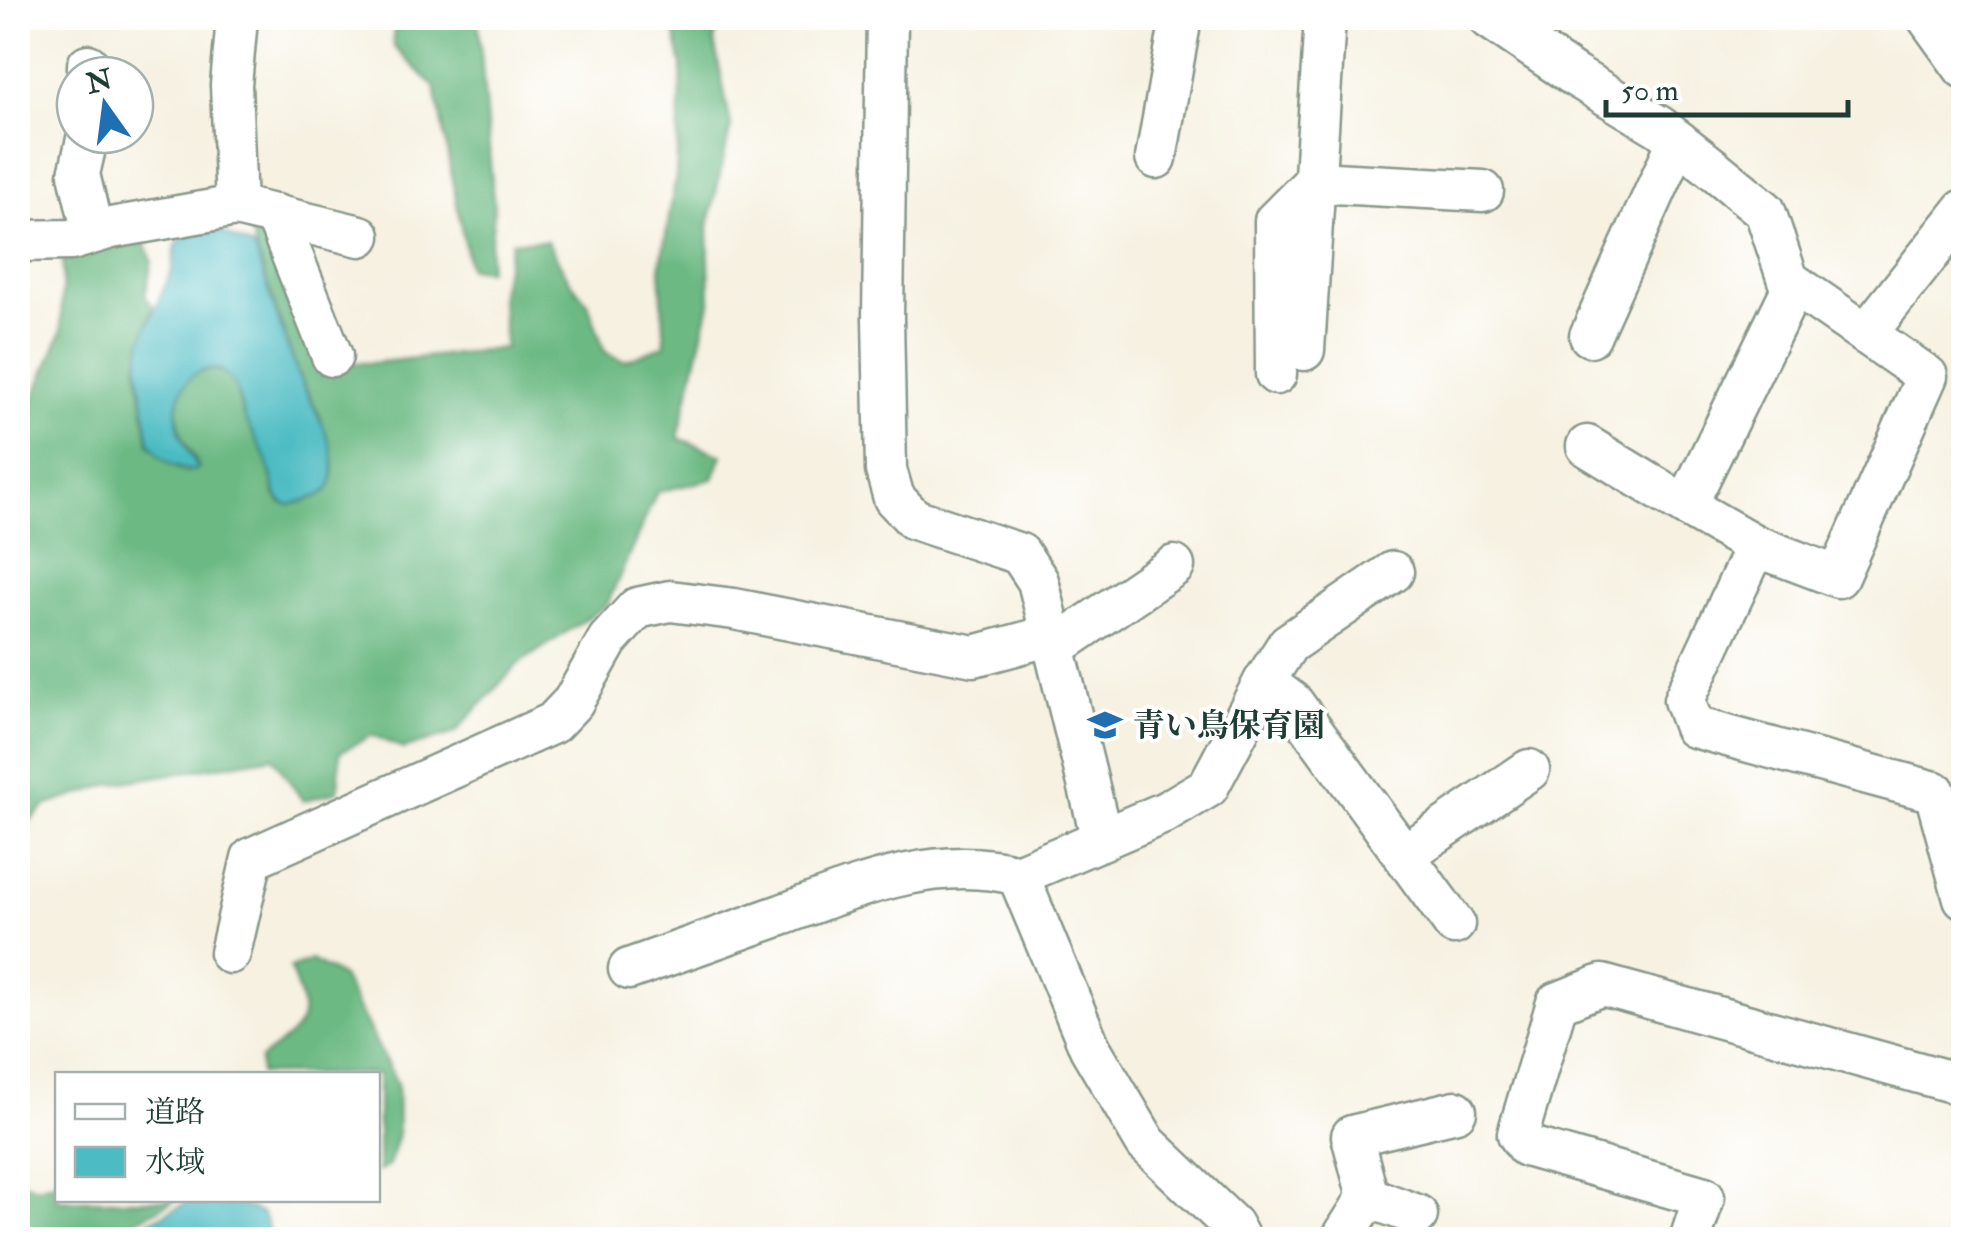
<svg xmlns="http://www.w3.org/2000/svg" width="1981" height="1257" viewBox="0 0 1981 1257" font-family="'IM FELL Double Pica','Noto Serif JP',serif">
<rect width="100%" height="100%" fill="#fff"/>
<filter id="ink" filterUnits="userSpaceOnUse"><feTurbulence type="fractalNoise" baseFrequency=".01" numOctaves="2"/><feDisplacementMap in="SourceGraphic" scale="20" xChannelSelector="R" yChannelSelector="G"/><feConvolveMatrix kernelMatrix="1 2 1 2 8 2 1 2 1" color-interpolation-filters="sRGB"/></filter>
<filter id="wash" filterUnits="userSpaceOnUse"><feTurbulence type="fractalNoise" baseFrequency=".0048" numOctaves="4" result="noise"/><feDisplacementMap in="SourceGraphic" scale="40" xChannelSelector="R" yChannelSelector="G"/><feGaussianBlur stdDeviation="2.25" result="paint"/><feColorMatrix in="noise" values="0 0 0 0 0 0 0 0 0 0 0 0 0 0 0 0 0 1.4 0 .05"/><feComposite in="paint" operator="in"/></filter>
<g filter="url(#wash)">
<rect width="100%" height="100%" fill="#f6f1e1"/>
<g fill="#6cb983" stroke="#467b5c" stroke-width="2.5">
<polygon points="393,18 478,18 494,209 488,270 469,268 435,87 394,47"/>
<path d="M671 18H722L714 40 731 126 708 227 710 303 678 438 722 455 713 479 657 492 607 605 517 665 455 733 403 749 373 735 340 752 338 791 303 801 273 757 111 784 47 805 18 832V414H27L61 333 63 260 142 234 152 261 145 296 153 306 137 364 149 444 169 463 185 472 199 468C194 455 184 444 181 431 174 409 177 374 205 371 218 369 225 372 234 381L243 415 267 459 275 495 281 503C297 506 312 499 326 492L334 468 320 416 297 371 249 226H272L325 363H373L505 348 500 292 512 241H547L568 278 588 303 605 352 624 361 665 345 660 269 676 176 682 66Z"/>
<path d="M311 960 342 977 397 1083 398 1134 388 1166 378 1171V1074H260V1059C306 1024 312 1025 290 968Z"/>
<path d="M18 1180 37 1187 57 1181 58 1200H175C121 1231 81 1247 18 1235Z"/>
</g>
<g fill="#4cbbc2" stroke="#367c7b" stroke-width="2.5">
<path d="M215 204 222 232 254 248C269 289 281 332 297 373 311 407 346 451 329 489L319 496 290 505 283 503 277 496 267 460 245 419 235 385 221 370C186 363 171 401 179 430 183 443 191 455 197 467L194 471 173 465 160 456 150 442 138 366 142 339 172 270 176 245Z"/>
<polygon points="192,1200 231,1200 263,1214 271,1236 268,1240 89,1239 109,1226 117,1228 124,1239 148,1222"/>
</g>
</g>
<g filter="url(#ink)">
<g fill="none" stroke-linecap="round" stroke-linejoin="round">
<g stroke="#8a978a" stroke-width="45">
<g id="minor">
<polyline points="887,18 883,318 886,470 894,498 914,519 1020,554 1038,581 1102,840"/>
<polyline points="1489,18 1575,76 1660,127 1710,166 1765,211 1788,280 1927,376 1838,577 1756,546 1684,700 1694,727 1935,792 1964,898"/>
<polyline points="1928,18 1964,68"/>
<polyline points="88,65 88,75"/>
<polyline points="88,135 79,174 93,233"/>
<polyline points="1156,158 1181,18"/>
<polyline points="236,206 231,85 237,18"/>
<polyline points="276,215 332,356"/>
<polyline points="18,241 71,240 111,228 236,206 360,236"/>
<polyline points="1866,334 1964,210"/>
<polyline points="1590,336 1678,141"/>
<polyline points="1304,350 1325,18"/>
<polyline points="1276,374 1275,221 1314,182 1483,191"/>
<polyline points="1587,446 1686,506"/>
<polyline points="1756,546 1686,506 1794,285"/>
<polyline points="1055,647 1174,566"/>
<polyline points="1264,682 1288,644 1393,572"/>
<polyline points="1404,855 1529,770"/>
<polyline points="230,953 252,858 553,723 573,702 608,640 637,608 670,601 734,609 974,656 1052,635"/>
<path d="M629 969C680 951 730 933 781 915 856 887 937 853 1018 875"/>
<polyline points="1368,1197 1417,1215"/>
<polyline points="1240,1240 1232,1225 1146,1143 1090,1048 1018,875 1166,812 1208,787 1264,682 1293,703 1454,924"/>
<polyline points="1341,1240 1368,1197 1352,1136 1456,1111"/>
<polyline points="1690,1240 1704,1197 1526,1146 1518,1134 1557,1003 1602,985 1952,1082 1964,1073"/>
</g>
</g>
<use href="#minor" stroke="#fff" stroke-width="40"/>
</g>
</g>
<defs>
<g id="school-bare" transform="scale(2.7)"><path d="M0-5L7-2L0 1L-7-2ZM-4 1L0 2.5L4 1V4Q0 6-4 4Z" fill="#1f6fb2" stroke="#fff" stroke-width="2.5" paint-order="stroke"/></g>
</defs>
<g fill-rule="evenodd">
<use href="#school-bare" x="1105" y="725"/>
</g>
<g text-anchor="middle" stroke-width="8" stroke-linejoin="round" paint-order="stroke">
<g font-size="32" font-weight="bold" fill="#1f3d34" stroke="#fff" text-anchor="start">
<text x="1133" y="736">青い鳥保育園</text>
</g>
</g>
<rect width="1981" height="1257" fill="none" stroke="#fff" stroke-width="60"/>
<rect x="55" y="1072" width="325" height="130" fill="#ffffff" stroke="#a5b1ae" stroke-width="2.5"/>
<rect x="75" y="1104" width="50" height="15" fill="#ffffff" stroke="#a5b1ae" stroke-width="2.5"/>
<text x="145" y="1122" font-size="30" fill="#1f3d34">道路</text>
<rect x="75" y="1147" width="50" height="30" fill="#4cbbc2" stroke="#a5b1ae" stroke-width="2.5"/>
<text x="145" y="1172" font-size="30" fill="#1f3d34">水域</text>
<g transform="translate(105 105) rotate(346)"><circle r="48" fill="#ffffff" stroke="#a5b1ae" stroke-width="2.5"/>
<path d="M0-8L18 38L0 25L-18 38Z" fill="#1f6fb2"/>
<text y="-15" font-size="28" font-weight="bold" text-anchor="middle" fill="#1f3d34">N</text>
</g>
<path d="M1606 100v15h242v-15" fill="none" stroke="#1f3d34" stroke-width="5"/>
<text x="1621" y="100" font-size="30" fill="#1f3d34" stroke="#ffffff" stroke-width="8" paint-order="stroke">50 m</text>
</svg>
